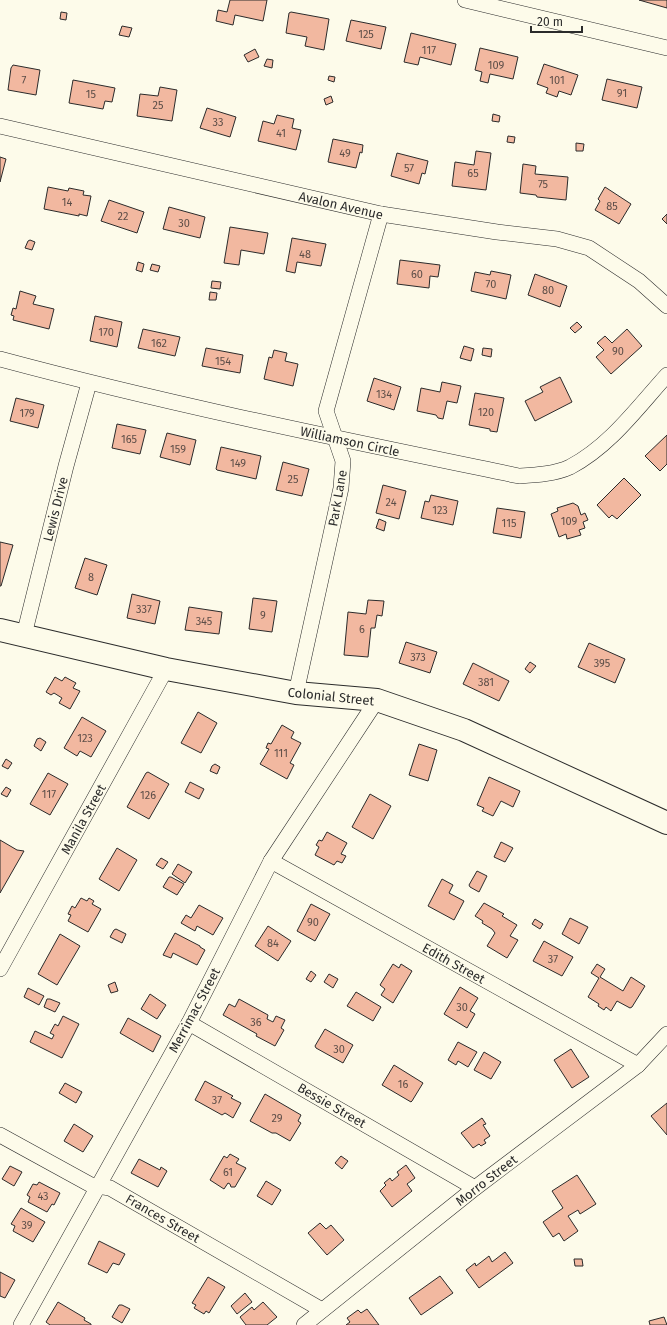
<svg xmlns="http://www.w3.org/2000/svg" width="667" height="1325" viewBox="0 0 667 1325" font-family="'Fira Sans',sans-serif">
<rect width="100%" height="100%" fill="#fdfbea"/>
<g fill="#f2b8a0" stroke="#2b2b2b">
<polygon points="230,0 267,0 263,21 235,15 233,25 216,21 218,10 227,12"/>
<polygon points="639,0 667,0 667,8"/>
<polygon points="61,12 67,13 66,20 60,19"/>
<polygon points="291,12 329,19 324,50 305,46 307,37 286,33 289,13"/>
<polygon points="351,20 386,27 381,49 346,41"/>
<polygon points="122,26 132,28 129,37 119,35"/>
<polygon points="411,33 456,44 451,65 420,57 418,65 404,62"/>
<polygon points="480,48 518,57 513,79 490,74 488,83 480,81 482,72 475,70"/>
<polygon points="255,49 259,57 248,62 244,55"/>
<polygon points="267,59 273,60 272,68 264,66"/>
<polygon points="544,64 578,75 571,95 559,91 557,97 546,93 548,88 537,84"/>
<polygon points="13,65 40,70 36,95 8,90 11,68"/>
<polygon points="329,76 335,77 334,82 328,80"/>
<polygon points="607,79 642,87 637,108 602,100"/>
<polygon points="73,80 115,88 112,102 105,101 103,109 69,103"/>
<polygon points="160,87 177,90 172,121 137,116 140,94 158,96"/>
<polygon points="331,96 333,102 326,105 324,99"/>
<polygon points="207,108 236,117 230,137 200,128"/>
<polygon points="493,114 500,116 499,122 492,121"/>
<polygon points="277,115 294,119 292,128 301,130 296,150 258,141 263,121 274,124"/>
<polygon points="508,136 515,137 514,143 507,142"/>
<polygon points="333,139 363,145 362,153 360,152 356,168 328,162"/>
<polygon points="576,143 584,144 583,151 576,151"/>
<polygon points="476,151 491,153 486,190 452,186 455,162 474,165"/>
<polygon points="397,153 428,161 425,174 422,173 419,184 391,176"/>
<polygon points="0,157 6,159 0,182"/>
<polygon points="523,164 536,166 535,174 568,177 566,200 537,197 536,195 520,193"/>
<polygon points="48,187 68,191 69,188 84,191 83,195 91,196 87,216 79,214 79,216 44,209"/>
<polygon points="605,187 631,204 619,224 595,210 600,201 598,199"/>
<polygon points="109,200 144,212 137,233 101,221"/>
<polygon points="169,207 205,217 200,238 163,229"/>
<polygon points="667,214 667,224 662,219"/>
<polygon points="230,227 268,233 264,254 241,250 239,265 224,263"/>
<polygon points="292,238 326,244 321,266 297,262 295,273 286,271"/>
<polygon points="30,240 35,242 32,250 25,248 28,241"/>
<polygon points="400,260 440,265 438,277 430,276 429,288 397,284"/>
<polygon points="138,262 144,264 142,272 136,270"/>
<polygon points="152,264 160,266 158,272 150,270"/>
<polygon points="491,271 511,275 506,299 471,291 475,272 490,275"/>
<polygon points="535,274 567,286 560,307 528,295"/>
<polygon points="212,281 221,282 220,289 211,288"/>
<polygon points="20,291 36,296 33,304 54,309 49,329 13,320 14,316 11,315 13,308 16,309"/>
<polygon points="210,292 217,293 216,300 209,300"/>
<polygon points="95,316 122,322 117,347 90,341"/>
<polygon points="577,322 582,327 575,333 570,328"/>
<polygon points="143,329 180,337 175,356 138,348"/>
<polygon points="627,329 642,346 611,374 596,357 604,350 597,343 605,336 612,343"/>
<polygon points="464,346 474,349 471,361 460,358"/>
<polygon points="206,348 243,355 240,373 202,366"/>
<polygon points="483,348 492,349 491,357 482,355"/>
<polygon points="274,350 287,353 285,361 298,364 293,386 264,379 269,357 272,358"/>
<polygon points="560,377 572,402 535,421 525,401 543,392 540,387"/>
<polygon points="374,378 401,387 394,410 367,401"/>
<polygon points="442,382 461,386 457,403 447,401 443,419 438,418 436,415 417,411 421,388 440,392"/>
<polygon points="475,393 504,398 497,432 490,431 490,429 469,425"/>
<polygon points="16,398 44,405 38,428 10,421"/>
<polygon points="117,424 146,430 140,454 112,448"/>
<polygon points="167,433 196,440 190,465 160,457"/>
<polygon points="667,435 667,464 660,471 645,456"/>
<polygon points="221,447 261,456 256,479 217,470 216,469"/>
<polygon points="283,462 309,469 302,496 276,490"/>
<polygon points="624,478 641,495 617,519 612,515 609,518 597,505"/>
<polygon points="383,485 406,491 399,519 376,513"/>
<polygon points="431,495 458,501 453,525 421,518 425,501 429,502"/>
<polygon points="573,503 578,506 581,515 585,513 588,520 583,522 585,528 579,530 581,535 567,539 566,534 559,537 551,514 558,511 557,508"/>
<polygon points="497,508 525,512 521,538 493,533"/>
<polygon points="379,519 386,522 384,531 376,528"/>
<polygon points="0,542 13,545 1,586 0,586"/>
<polygon points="85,558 107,565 97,595 75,588"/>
<polygon points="132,594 160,601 155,624 127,618"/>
<polygon points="253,598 277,601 272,632 249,629"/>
<polygon points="368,600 384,601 382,616 377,615 375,628 371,628 368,657 344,655 348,612 366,614"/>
<polygon points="189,607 222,612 219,634 185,630"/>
<polygon points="406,642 437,652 430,673 399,663"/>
<polygon points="589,643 625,659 615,683 578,667"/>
<polygon points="530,662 536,666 530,673 525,669"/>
<polygon points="473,663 509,681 499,701 463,684"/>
<polygon points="55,677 62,681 65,677 76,683 73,688 80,691 70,709 59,703 62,698 54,693 51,695 46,692"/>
<polygon points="198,712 217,723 201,753 181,743"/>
<polygon points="82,717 106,731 91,757 80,751 77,756 64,748"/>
<polygon points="282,725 294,732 291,738 301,743 290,763 294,765 287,779 260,764 269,749 266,748 268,743 271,744"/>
<polygon points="40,738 46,742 41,751 34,746 37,739"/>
<polygon points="419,744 437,750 428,781 409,775"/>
<polygon points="6,759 12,763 8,769 2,766"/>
<polygon points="215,764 220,767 217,774 210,771 212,766"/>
<polygon points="148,772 169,784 149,819 127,807 146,773"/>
<polygon points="48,773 68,784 50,815 30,804"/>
<polygon points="489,777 520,791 513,807 501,801 493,816 482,811 484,808 477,805"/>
<polygon points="190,782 204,789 199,799 185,792"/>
<polygon points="6,787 11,790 7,797 1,794"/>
<polygon points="370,794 391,806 373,839 352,827"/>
<polygon points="327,832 347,843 341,854 346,856 342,863 337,861 334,865 315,855 319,847 316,845 319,840 322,841"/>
<polygon points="0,840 17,850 24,851 0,893"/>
<polygon points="501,842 513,848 505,862 494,857"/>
<polygon points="117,848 137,860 119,891 99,879"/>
<polygon points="161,858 168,862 163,869 156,865"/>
<polygon points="178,864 192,872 185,883 172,874"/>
<polygon points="477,871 487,876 479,892 470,887 469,885"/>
<polygon points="169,877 171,877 184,884 177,895 163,887"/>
<polygon points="442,879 453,885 449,893 464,901 454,920 428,906"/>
<polygon points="81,898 87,901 89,898 94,901 92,904 101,909 88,932 68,921 71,915 68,914 72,906 75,908"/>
<polygon points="484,903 504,914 502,916 517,925 510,936 518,940 507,958 487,946 495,933 492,929 482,923 483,921 475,916"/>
<polygon points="311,904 330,914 315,941 297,931"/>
<polygon points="199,905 223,918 213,935 197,926 195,931 181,923 186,915 191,918"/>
<polygon points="570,918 588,927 579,944 562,934"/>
<polygon points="535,919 543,924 540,929 532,924"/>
<polygon points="268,926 291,941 278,961 255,946"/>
<polygon points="116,929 126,934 122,943 110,937 114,930"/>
<polygon points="175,933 200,946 200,947 205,950 197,965 173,953 171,958 163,955"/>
<polygon points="60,934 80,946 57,985 38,974"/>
<polygon points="544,941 573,957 562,976 533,961"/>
<polygon points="393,964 399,968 401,964 412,971 393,1003 381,995 385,989 380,985"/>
<polygon points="597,964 605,969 600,977 623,991 631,977 645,986 632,1007 630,1008 617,1001 611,1011 606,1007 604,1010 598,1006 599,1004 588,997 599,978 591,973"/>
<polygon points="311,971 316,975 311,982 306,979"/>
<polygon points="329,974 338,979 333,988 324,982"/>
<polygon points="115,982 118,991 111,993 108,985"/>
<polygon points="460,987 478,998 470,1011 475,1014 467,1028 444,1014"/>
<polygon points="28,988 44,996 39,1005 24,997"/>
<polygon points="356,992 381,1007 373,1021 347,1006"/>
<polygon points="150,994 166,1005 157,1019 141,1009"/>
<polygon points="47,999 50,999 60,1003 55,1012 44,1007"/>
<polygon points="239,999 268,1015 267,1019 273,1022 276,1016 285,1020 281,1028 284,1030 275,1046 256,1036 257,1034 223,1015 229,1004 235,1007"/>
<polygon points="63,1016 79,1024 62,1058 30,1042 35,1031 52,1039 54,1035 50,1033 55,1024 58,1026"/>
<polygon points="128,1018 161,1036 153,1052 120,1033"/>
<polygon points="325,1029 353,1045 343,1063 316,1048 315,1046"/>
<polygon points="458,1042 477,1052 468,1067 458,1061 456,1065 448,1060"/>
<polygon points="571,1049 589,1077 572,1088 554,1060"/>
<polygon points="484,1052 501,1062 491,1079 474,1070"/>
<polygon points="394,1065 423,1083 412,1101 411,1102 382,1085"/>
<polygon points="205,1081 233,1096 231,1098 241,1103 233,1118 225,1113 222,1115 195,1100"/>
<polygon points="65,1083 82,1092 76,1103 59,1093"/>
<polygon points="265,1094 301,1115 298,1121 301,1123 290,1141 276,1133 272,1133 250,1121"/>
<polygon points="667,1103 667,1135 651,1116"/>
<polygon points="482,1118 486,1124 483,1125 490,1136 484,1140 486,1143 481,1146 479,1144 473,1148 461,1133"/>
<polygon points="74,1124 93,1136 83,1152 64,1141"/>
<polygon points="230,1154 239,1159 236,1163 246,1168 235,1187 231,1187 230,1184 228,1183 224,1189 210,1180 224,1156 227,1158"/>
<polygon points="341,1156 348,1161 342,1169 335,1163"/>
<polygon points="139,1159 160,1170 161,1167 167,1171 158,1187 131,1173"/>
<polygon points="406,1165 415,1178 407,1184 412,1191 392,1207 380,1191 386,1185 384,1183 390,1178 392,1181 399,1175 397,1172"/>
<polygon points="10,1166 22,1172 14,1186 2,1179"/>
<polygon points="577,1175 596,1204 580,1214 578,1210 568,1216 578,1231 564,1241 559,1233 553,1237 543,1222 563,1208 552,1191"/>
<polygon points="266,1181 281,1190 272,1205 257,1196"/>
<polygon points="39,1182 60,1193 54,1205 52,1204 47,1212 28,1202 30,1197 27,1195 33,1184 37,1185"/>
<polygon points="21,1208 45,1222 33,1242 13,1231 15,1226 11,1224"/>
<polygon points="320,1223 326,1229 331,1225 344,1240 327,1255 308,1233"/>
<polygon points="99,1241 125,1254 119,1265 113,1263 107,1273 88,1264"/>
<polygon points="505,1252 513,1263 479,1288 466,1270 475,1263 476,1266 489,1256 492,1262"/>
<polygon points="574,1259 582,1259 583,1266 575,1266"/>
<polygon points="0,1272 15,1280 5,1298 0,1296"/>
<polygon points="440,1276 453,1293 421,1315 409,1298"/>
<polygon points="208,1277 225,1287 209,1313 206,1311 204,1314 194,1308 196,1305 192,1303"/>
<polygon points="245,1293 252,1302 237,1314 231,1306"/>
<polygon points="58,1302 85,1318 84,1320 91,1324 91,1325 50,1325 46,1322"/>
<polygon points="263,1302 277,1317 267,1325 246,1325 240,1317 252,1307 254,1310"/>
<polygon points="119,1305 122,1305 130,1309 122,1323 112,1317"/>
<polygon points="367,1309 379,1325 346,1325 350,1322 347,1318 358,1310 361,1313"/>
<polygon points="664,1317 667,1325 650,1325 649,1321"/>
</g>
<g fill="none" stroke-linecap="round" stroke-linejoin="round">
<g stroke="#2b2b2b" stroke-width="16">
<g id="street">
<polyline points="465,0 667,48"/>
<polyline points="0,126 381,214 497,232 557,239 589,248 639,281 667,306"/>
<path d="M0 359C171 405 345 440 519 476 536 475 555 474 570 467 610 446 638 407 667 375"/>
<polyline points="24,635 66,466 89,383"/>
<polyline points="296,693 341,488 343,461 326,411 381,214"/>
<polyline points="271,861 638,1065"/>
<polyline points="0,969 166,669"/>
<polyline points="189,1023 475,1188"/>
<polyline points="0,1135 91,1185 110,1188 322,1310"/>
<polyline points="21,1325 189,1023 271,861 377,700"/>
<polyline points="304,1325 475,1188 638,1065 667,1034"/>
</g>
</g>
<g stroke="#2b2b2b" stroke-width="24">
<polyline id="secondary" points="0,630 166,669 296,693 377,700 464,730 667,823"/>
</g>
<use href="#street" stroke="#fdfbea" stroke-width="15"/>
<use href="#secondary" stroke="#fdfbea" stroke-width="22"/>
</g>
<g text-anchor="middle" stroke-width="3" stroke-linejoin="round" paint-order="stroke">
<g font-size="11" fill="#5d4e48">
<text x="366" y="38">125</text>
<text x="429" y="54">117</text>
<text x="496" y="69">109</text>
<text x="24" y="84">7</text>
<text x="557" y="84">101</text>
<text x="622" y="97">91</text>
<text x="91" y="98">15</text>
<text x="158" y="109">25</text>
<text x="218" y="126">33</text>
<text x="281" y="137">41</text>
<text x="345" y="157">49</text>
<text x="409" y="172">57</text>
<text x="473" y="177">65</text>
<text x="543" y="188">75</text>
<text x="67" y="206">14</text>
<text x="612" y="210">85</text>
<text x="123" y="220">22</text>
<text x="184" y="227">30</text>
<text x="305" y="258">48</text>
<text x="417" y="278">60</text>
<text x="491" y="288">70</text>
<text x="548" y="294">80</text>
<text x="106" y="336">170</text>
<text x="159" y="347">162</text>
<text x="618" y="355">90</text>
<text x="223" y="365">154</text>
<text x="384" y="398">134</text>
<text x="486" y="416">120</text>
<text x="27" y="417">179</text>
<text x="129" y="443">165</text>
<text x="178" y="453">159</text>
<text x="238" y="467">149</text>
<text x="293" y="483">25</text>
<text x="391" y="506">24</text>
<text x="440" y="514">123</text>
<text x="569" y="525">109</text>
<text x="509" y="527">115</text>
<text x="91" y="581">8</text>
<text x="144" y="613">337</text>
<text x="263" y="619">9</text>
<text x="204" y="625">345</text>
<text x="362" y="633">6</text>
<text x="418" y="661">373</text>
<text x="602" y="667">395</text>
<text x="486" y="686">381</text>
<text x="85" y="742">123</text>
<text x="281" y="757">111</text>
<text x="49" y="798">117</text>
<text x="148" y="799">126</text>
<text x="313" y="926">90</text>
<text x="273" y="947">84</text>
<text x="553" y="963">37</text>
<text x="462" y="1011">30</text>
<text x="256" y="1026">36</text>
<text x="339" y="1053">30</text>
<text x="403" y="1088">16</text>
<text x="217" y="1104">37</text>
<text x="277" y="1122">29</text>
<text x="228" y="1176">61</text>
<text x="43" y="1200">43</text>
<text x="27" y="1229">39</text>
</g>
<g font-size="13" fill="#2b2b2b" stroke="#fdfbea">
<text transform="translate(341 205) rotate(13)" y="5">Avalon Avenue</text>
<text transform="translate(350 441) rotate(12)" y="5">Williamson Circle</text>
<text transform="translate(337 498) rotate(-80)" y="5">Park Lane</text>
<text transform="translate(55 509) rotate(-76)" y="5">Lewis Drive</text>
<text transform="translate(331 696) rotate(6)" y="5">Colonial Street</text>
<text transform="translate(83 819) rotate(-61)" y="5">Manila Street</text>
<text transform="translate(454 963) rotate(29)" y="5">Edith Street</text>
<text transform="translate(194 1010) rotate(-62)" y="5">Merrimac Street</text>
<text transform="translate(332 1105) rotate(30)" y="5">Bessie Street</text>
<text transform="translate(486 1180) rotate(-38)" y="5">Morro Street</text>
<text transform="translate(163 1218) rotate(30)" y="5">Frances Street</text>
</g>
</g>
<path d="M531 26v6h51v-6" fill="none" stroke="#2b2b2b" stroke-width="2"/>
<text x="537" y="26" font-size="12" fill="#2b2b2b" stroke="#fdfbea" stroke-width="3" paint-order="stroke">20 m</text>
</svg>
